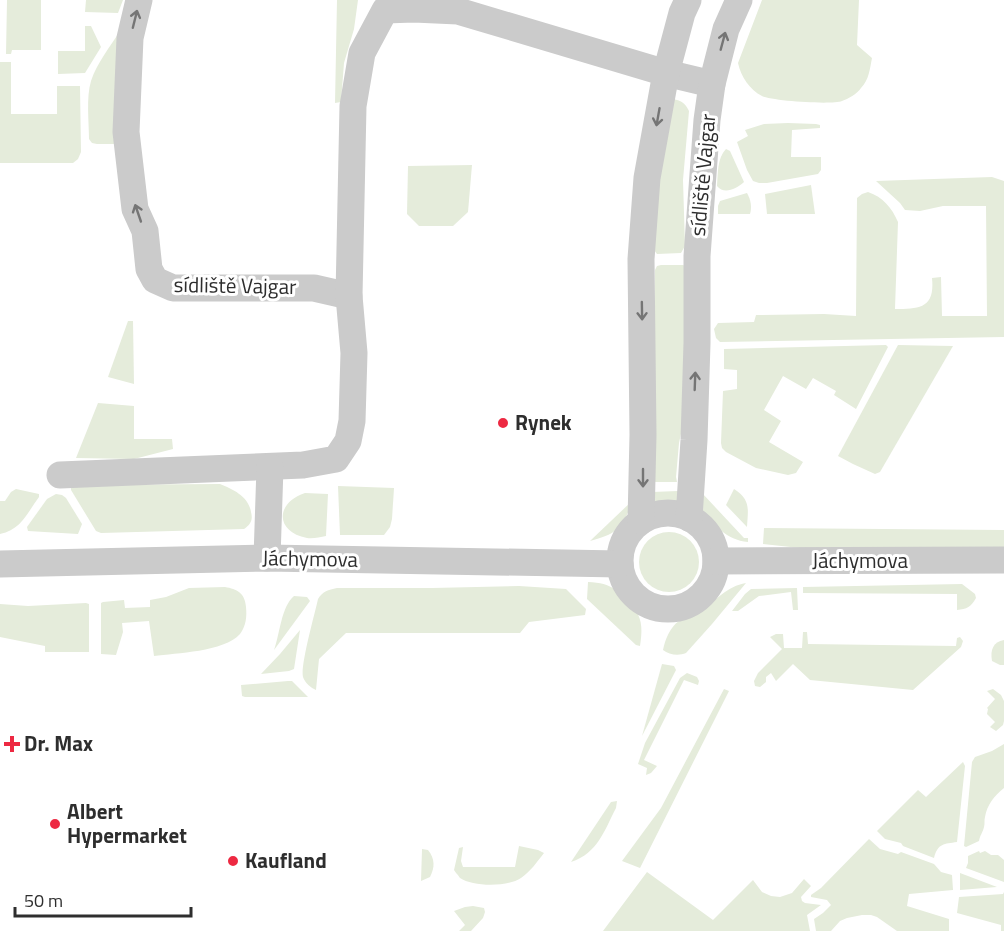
<svg xmlns="http://www.w3.org/2000/svg" width="1004" height="931" viewBox="0 0 1004 931" font-family="'Titillium Web',sans-serif">
<rect width="100%" height="100%" fill="#fff"/>
<g fill="#e5ecdb">
<polygon points="7,0 41,0 41,50 12,50 11,54 6,54"/>
<polygon points="86,0 123,0 118,13 85,12"/>
<polygon points="337,0 358,0 354,29 344,63 341,102 335,103"/>
<path d="M762 0H859L857 45 872 58C870 68 869 80 861 88 857 94 848 99 842 101 832 105 772 101 762 96 750 90 741 77 738 63Z"/>
<polygon points="85,26 91,26 101,47 85,73 58,74 58,51 85,51"/>
<path d="M120 31 121 144H97L92 143 89 139C89 122 86 97 91 81 97 63 110 47 120 31Z"/>
<polygon points="0,62 11,62 11,114 57,114 57,86 80,86 81,152 78,159 73,163 0,163"/>
<path d="M673 99C682 101 685 103 689 111L683 180 685 246 681 253 657 254 654 250 657 172Z"/>
<polygon points="788,123 816,124 820,125 820,128 792,130 791,157 821,157 821,170 818,174 767,183 759,183 753,181 747,170 737,142 748,136 745,130 764,124"/>
<path d="M726 149 730 151 744 182C736 189 724 195 717 186 718 174 717 158 726 149Z"/>
<polygon points="472,165 468,212 453,226 419,226 407,214 408,166"/>
<path d="M992 177 1004 181V337L720 342 716 338 714 329 718 323 754 322 756 315 824 314 856 316 857 198 862 194 868 192C883 197 892 208 898 222L895 309C920 309 935 308 932 278L941 277 942 316H987L986 206H943L920 211 905 210 900 203 876 181Z"/>
<polygon points="811,185 815,214 767,214 765,194"/>
<path d="M747 193C751 200 752 207 750 214H718V206L720 201Z"/>
<polygon points="661,265 683,265 688,267 685,414 679,443 676,477 677,482 653,482 655,270 657,266"/>
<polygon points="128,321 133,321 134,384 108,377"/>
<polygon points="886,345 888,347 856,409 834,395 836,391 813,378 806,389 783,376 764,410 781,421 769,442 803,462 796,473 788,475 756,468 726,452 722,448 721,443 723,391 737,389 737,370 724,369 724,349"/>
<polygon points="898,345 953,346 880,472 875,474 853,464 838,456"/>
<polygon points="98,403 134,406 134,439 172,439 173,449 134,459 76,458"/>
<path d="M220 484C233 489 249 497 251 512 253 520 251 524 244 529L101 533 96 531 71 490V485Z"/>
<polygon points="338,486 394,488 392,519 390,527 384,535 340,535"/>
<path d="M16 489 39 494V497C27 513 21 530 0 534V501H5L11 492Z"/>
<path d="M734 489C751 500 748 509 747 527L726 505Z"/>
<polygon points="678,491 678,504 666,502 653,504 652,492"/>
<path d="M305 493 328 494 326 536C320 537 313 539 307 538 275 532 275 503 305 493Z"/>
<path d="M702 493 744 538H748V542C726 540 715 525 701 510Z"/>
<polygon points="56,494 62,495 66,498 82,524 78,534 28,531 27,527 47,499"/>
<path d="M632 501C624 527 617 534 590 541Z"/>
<polygon points="764,528 1004,530 1004,551 809,549 763,544"/>
<circle cx="669" cy="562" r="30"/>
<path d="M588 582C613 583 618 591 635 609 643 621 642 632 640 646L636 645 587 599Z"/>
<path d="M746 583 712 624 686 653C679 656 669 655 663 650 665 640 670 627 679 621 685 616 694 615 701 610 716 601 727 586 746 583Z"/>
<path d="M962 584 975 594 976 598C971 607 967 609 957 610V594L803 593V587Z"/>
<path d="M519 586 566 589 586 609 585 615 529 622 520 633H346L319 659 316 690C311 688 305 683 303 677 300 666 315 613 318 599 323 591 328 590 337 588H432Z"/>
<path d="M225 587C237 589 245 593 246 607 247 617 246 626 240 634 224 652 176 653 154 656L149 621 122 623 123 632 116 655 101 654V603L103 602 124 600 125 608 150 607V600L166 597 189 588Z"/>
<polygon points="797,588 798,610 793,610 791,592 759,596 738,611 732,611 745,594 751,589"/>
<path d="M294 596 307 597 310 601 274 650C280 634 281 607 294 596Z"/>
<polygon points="86,603 89,604 89,652 45,652 45,646 0,637 0,604 28,606"/>
<polygon points="300,630 294,669 289,671 261,674 280,654"/>
<polygon points="803,632 807,632 808,644 956,646 957,638 960,637 963,641 961,647 913,690 810,680 793,664 776,681 771,673 766,677 766,682 760,687 755,686 754,681 758,673 782,649 770,637 776,634 783,634 784,648 802,648"/>
<path d="M1004 640V665H1000L992 661C990 650 993 642 1004 640Z"/>
<polygon points="662,664 674,666 676,670 642,736"/>
<polygon points="687,673 697,677 699,681 698,685 684,680 644,760 657,766 651,773 646,775 647,768 638,764 645,743 680,678"/>
<polygon points="288,681 292,681 308,697 245,697 242,696 241,685"/>
<polygon points="724,689 729,691 640,868 622,861 661,808"/>
<polygon points="993,689 1001,695 1004,701 1004,721 1003,725 996,731 990,727 995,722 987,714 988,709 987,708 995,699 987,691"/>
<path d="M1004 744V788C994 796 987 805 985 817 984 820 985 824 984 827 983 832 980 835 979 841L966 847 964 846 972 762 975 757 992 751Z"/>
<path d="M963 762 965 766 957 842C944 844 938 843 934 858L903 846 901 843 885 839 877 831 918 790 926 797Z"/>
<path d="M617 801 616 808C604 831 598 853 571 862L611 802Z"/>
<polygon points="869,839 880,849 898,854 901,852 934,864 941,872 952,875 953,890 909,894 907,906 949,919 949,931 897,931 877,917 871,915 862,915 847,918 840,921 831,931 816,931 814,919 823,913 831,905 827,900 811,897 811,895 821,888"/>
<path d="M519 846 538 850 544 853C537 862 530 872 521 878 508 887 473 887 460 878 459 876 455 872 454 870L459 848 463 847 461 861 463 867H515Z"/>
<path d="M422 849 428 850C435 859 435 867 430 877L421 881Z"/>
<polygon points="979,851 980,853 985,851 991,855 998,855 1004,860 1004,882 966,868 968,863 968,856"/>
<polygon points="647,872 713,920 753,880 762,892 771,896 780,897 792,893 804,879 811,886 801,897 802,901 805,903 821,905 807,915 810,931 603,931"/>
<polygon points="960,873 997,887 960,890"/>
<polygon points="1004,892 1004,931 1001,931 1001,925 957,913 959,897 1003,894"/>
<polygon points="473,906 484,908 485,912 483,918 471,931 459,931 465,925 454,911 465,907"/>
</g>
<g fill="none" stroke-linecap="round" stroke-linejoin="round">
<g stroke="#cbcbcb" stroke-width="27">
<polyline points="139,0 130,38 126,132 135,209 145,231 149,269 155,280 173,288 314,288 349,296"/>
<polyline points="60,475 303,465 336,459 348,441 352,421 354,353 349,296 353,106 362,53 385,10 414,9 458,11 666,73 712,84"/>
<circle cx="668" cy="561" r="48"/>
<polyline points="689,518 694,440 697,343 697,256 707,120 712,84 726,29 739,0"/>
<polyline points="641,521 643,435 641,259 647,178 666,73 682,13 688,0"/>
<polyline points="267,558 270,467"/>
<polyline points="716,561 1004,560"/>
<polyline points="0,564 267,558 620,564"/>
</g>
</g>
<defs><path id="oneway-shaft" d="M-6 0H5M1.5-3L5.5 0L1.5 3" fill="none" stroke-width="1.6" stroke-linecap="round" stroke-linejoin="round" transform="scale(1.5)"/></defs>
<g stroke="#757575">
<use href="#oneway-shaft" transform="translate(135 19) rotate(-76)"/>
<use href="#oneway-shaft" transform="translate(723 41) rotate(-75)"/>
<use href="#oneway-shaft" transform="translate(658 117) rotate(100)"/>
<use href="#oneway-shaft" transform="translate(138 213) rotate(-109)"/>
<use href="#oneway-shaft" transform="translate(642 311) rotate(89)"/>
<use href="#oneway-shaft" transform="translate(695 381) rotate(-88)"/>
<use href="#oneway-shaft" transform="translate(643 478) rotate(90)"/>
</g>
<g fill="#ed2942" stroke="#fff" stroke-width="2">
<circle cx="503" cy="423" r="6"/>
<path d="M9 735h6v6h6v6h-6v6h-6v-6h-6v-6h6z"/>
<circle cx="55" cy="824" r="6"/>
<circle cx="233" cy="861" r="6"/>
</g>
<g text-anchor="middle" stroke-width="6" stroke-linejoin="round" paint-order="stroke">
<g font-size="21" fill="#2e2e2e" stroke="#fff">
<text transform="translate(703 175) rotate(-85)" y="7">sídliště Vajgar</text>
<text transform="translate(235 286) rotate(1)" y="7">sídliště Vajgar</text>
<text transform="translate(310 559) rotate(1)" y="7">Jáchymova</text>
<text x="860" y="568">Jáchymova</text>
</g>
<g font-size="21" font-weight="bold" fill="#2e2e2e" stroke="#fff" text-anchor="start">
<text x="515" y="430">Rynek</text>
<text x="24" y="751">Dr. Max</text>
<text x="67" y="819">Albert<tspan x="67" dy="24">Hypermarket</tspan></text>
<text x="245" y="868">Kaufland</text>
</g>
</g>
<path d="M15 907v9h176v-9" fill="none" stroke="#2e2e2e" stroke-width="3"/>
<text x="24" y="907" font-size="18" fill="#2e2e2e" stroke="#ffffff" stroke-width="4.5" paint-order="stroke">50 m</text>
</svg>
